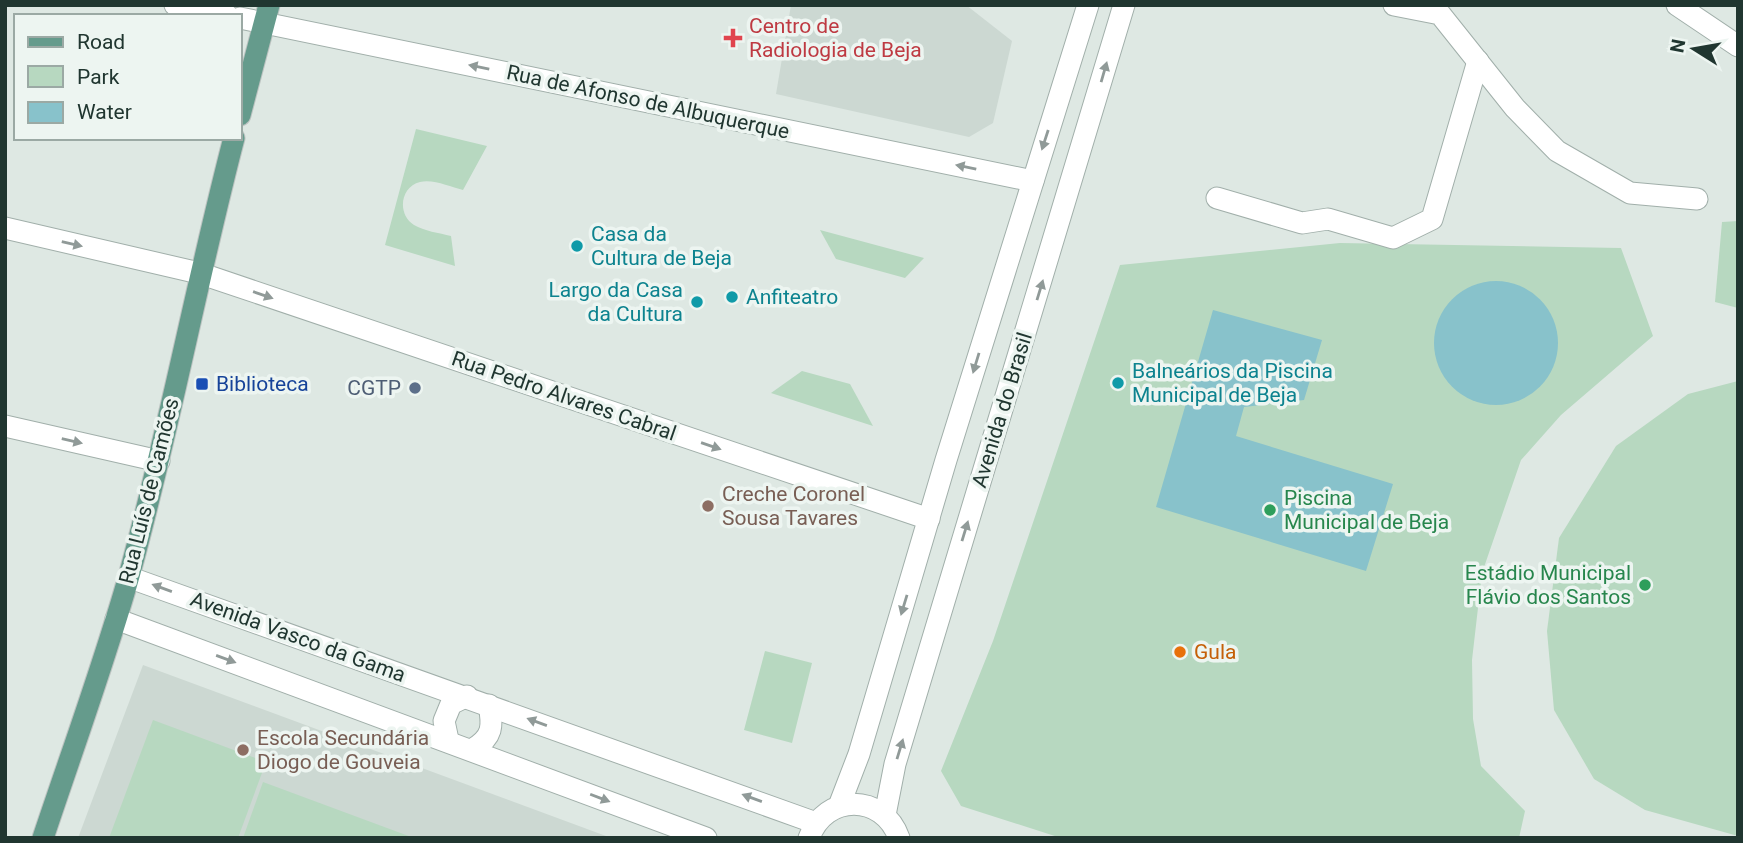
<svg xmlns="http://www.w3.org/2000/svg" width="1743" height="843" viewBox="0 0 1743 843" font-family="Roboto,sans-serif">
<rect width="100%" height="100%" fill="#dee8e3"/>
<g fill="#ccd8d2">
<polygon points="791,5 966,5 1012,41 993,123 969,137 776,94"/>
<polygon points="143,665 606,836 606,838 78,838"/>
</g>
<g fill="#b7d8c0">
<path d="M416 129 487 146 463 190C450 187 434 179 420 182 400 187 397 214 414 225 424 231 439 233 451 236L455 266 385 245Z"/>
<polygon points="1738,221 1738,308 1715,302 1722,222"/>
<polygon points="820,230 924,258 905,278 836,259"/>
<polygon points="1340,243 1621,248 1653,336 1561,415 1521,460 1482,573 1472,660 1473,719 1481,766 1525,811 1519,838 1061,838 961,806 941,771 993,641 1120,265"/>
<polygon points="802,371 850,384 873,426 771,393"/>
<polygon points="1738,381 1738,836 1645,810 1594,779 1554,710 1547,631 1559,538 1616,446 1688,394"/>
<polygon points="765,651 812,663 792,743 744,730"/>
<polygon points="153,720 266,762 238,838 109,838"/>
<polygon points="263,782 414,838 243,838"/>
</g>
<g fill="#88c2cb">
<circle cx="1496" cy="343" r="62"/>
<polygon points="1213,310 1322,340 1304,400 1244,407 1236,436 1393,484 1366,571 1156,507"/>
</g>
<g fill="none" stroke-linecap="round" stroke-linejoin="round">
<g stroke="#a1afaa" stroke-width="23">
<g id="minor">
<polyline points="175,5 228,16"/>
<polyline points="1394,5 1440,14 1515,108 1557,151 1630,193 1697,199"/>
<polyline points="1677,5 1738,46"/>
<polyline points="240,18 1033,181"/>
<polyline points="1217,198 1302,223 1328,219 1393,238 1432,219 1478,61"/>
<polyline points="5,228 199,273 929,519"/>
<polyline points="5,426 159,461"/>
<polyline points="128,577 816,823"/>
<polyline points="116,619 706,838"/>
<polyline points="448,740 444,721 451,704 467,696"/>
<path d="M473 749C493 737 493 726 489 705"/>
<polyline points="839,806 859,754 946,460 1088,5"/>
<polyline points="885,815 895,764 1124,5"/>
<path d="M809 838C825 793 883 793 899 838"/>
</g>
</g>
<g stroke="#bcc3c1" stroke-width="23">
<g id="major">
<polyline points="240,115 269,5"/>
<path d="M43 838C72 751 104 664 129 576 169 431 196 284 234 138"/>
</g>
</g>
<use href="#minor" stroke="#fff" stroke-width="21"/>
<use href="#major" stroke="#659b8c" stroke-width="21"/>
</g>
<defs><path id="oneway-solid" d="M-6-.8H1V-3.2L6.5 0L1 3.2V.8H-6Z" transform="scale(1.75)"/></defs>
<g fill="#909a98">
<use href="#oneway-solid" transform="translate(479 67) rotate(-168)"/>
<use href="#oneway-solid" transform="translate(1104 72) rotate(-74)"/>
<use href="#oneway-solid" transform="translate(1045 140) rotate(108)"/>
<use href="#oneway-solid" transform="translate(966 167) rotate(-168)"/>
<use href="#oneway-solid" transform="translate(72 244) rotate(13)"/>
<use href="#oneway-solid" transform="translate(1040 290) rotate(-73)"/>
<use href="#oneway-solid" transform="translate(263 295) rotate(19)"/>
<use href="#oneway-solid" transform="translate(976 363) rotate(107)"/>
<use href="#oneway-solid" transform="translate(72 441) rotate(13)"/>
<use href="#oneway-solid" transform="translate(711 446) rotate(19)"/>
<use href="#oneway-solid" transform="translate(965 531) rotate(-73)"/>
<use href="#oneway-solid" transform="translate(162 588) rotate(-160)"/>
<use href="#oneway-solid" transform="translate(904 605) rotate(107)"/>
<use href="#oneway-solid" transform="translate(226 659) rotate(20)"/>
<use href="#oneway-solid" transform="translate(537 722) rotate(-160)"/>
<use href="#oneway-solid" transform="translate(900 749) rotate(-73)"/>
<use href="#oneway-solid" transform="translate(600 798) rotate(21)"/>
<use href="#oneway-solid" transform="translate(752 798) rotate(-160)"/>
</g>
<path fill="#e0444e" stroke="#edf5f1" stroke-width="2.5" d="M729.5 27.5h7v7h7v7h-7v7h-7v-7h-7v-7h7z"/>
<g fill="#0f9aa8" stroke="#edf5f1" stroke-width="2.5">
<circle cx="577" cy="246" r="7"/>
<circle cx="732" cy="297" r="7"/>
<circle cx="697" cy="302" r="7"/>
<circle cx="1118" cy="383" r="7"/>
</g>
<rect fill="#1a4fb4" stroke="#edf5f1" stroke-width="2.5" x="195" y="377" width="14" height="14" rx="3.5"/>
<circle fill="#5c6f8a" stroke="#edf5f1" stroke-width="2.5" cx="415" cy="388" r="7"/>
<g fill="#8d6e63" stroke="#edf5f1" stroke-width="2.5">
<circle cx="708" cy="506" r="7"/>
<circle cx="243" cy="750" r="7"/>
</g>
<g fill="#2e9e5b" stroke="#edf5f1" stroke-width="2.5">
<circle cx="1270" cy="510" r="7"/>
<circle cx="1645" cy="585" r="7"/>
</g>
<circle fill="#e8710a" stroke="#edf5f1" stroke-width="2.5" cx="1180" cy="652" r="7"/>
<g text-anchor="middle" stroke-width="7" stroke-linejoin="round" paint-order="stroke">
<g font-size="21" fill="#be3a42" stroke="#edf5f1" text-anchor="start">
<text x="749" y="33">Centro de<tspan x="749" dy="24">Radiologia de Beja</tspan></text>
</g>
<g font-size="21" fill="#203630" stroke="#edf5f1">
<text transform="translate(648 102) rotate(12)" y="7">Rua de Afonso de Albuquerque</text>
<text transform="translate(564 396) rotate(19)" y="7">Rua Pedro Alvares Cabral</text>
<text transform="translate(1002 410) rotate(-73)" y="7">Avenida do Brasil</text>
<text transform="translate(149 491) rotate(-76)" y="7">Rua Luís de Camões</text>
<text transform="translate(298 637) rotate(20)" y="7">Avenida Vasco da Gama</text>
</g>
<g font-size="21" fill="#0d838f" stroke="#edf5f1" text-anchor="start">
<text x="591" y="241">Casa da<tspan x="591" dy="24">Cultura de Beja</tspan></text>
<text x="683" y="297" text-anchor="end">Largo da Casa<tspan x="683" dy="24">da Cultura</tspan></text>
<text x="746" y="304">Anfiteatro</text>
<text x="1132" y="378">Balneários da Piscina<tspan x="1132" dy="24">Municipal de Beja</tspan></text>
</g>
<g font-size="21" fill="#164399" stroke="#edf5f1" text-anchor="start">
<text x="216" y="391">Biblioteca</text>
</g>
<g font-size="21" fill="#4e5e75" stroke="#edf5f1" text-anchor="end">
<text x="401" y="395">CGTP</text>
</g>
<g font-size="21" fill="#785e54" stroke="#edf5f1" text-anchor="start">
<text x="722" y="501">Creche Coronel<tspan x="722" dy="24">Sousa Tavares</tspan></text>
<text x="257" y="745">Escola Secundária<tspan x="257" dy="24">Diogo de Gouveia</tspan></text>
</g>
<g font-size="21" fill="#27864d" stroke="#edf5f1" text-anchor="start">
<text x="1284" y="505">Piscina<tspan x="1284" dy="24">Municipal de Beja</tspan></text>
<text x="1631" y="580" text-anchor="end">Estádio Municipal<tspan x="1631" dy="24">Flávio dos Santos</tspan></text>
</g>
<g font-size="21" fill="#c56008" stroke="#edf5f1" text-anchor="start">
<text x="1194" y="659">Gula</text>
</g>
</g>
<rect width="1743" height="843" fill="none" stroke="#203630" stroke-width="14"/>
<rect x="14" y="14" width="228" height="126" fill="#edf5f1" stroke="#9ba9a4" stroke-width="2"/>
<rect x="28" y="37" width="35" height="10" fill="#659b8c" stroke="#9ba9a4" stroke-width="2"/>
<text x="77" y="49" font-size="21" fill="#203630">Road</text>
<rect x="28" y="66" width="35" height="21" fill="#b7d8c0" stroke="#9ba9a4" stroke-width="2"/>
<text x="77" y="84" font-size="21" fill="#203630">Park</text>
<rect x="28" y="102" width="35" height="21" fill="#88c2cb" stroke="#9ba9a4" stroke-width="2"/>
<text x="77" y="119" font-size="21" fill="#203630">Water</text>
<g transform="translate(1694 49) rotate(281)" stroke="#edf5f1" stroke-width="5" paint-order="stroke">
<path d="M0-5L12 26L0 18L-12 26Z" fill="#203630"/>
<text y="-10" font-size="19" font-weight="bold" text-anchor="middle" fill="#203630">N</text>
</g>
</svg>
